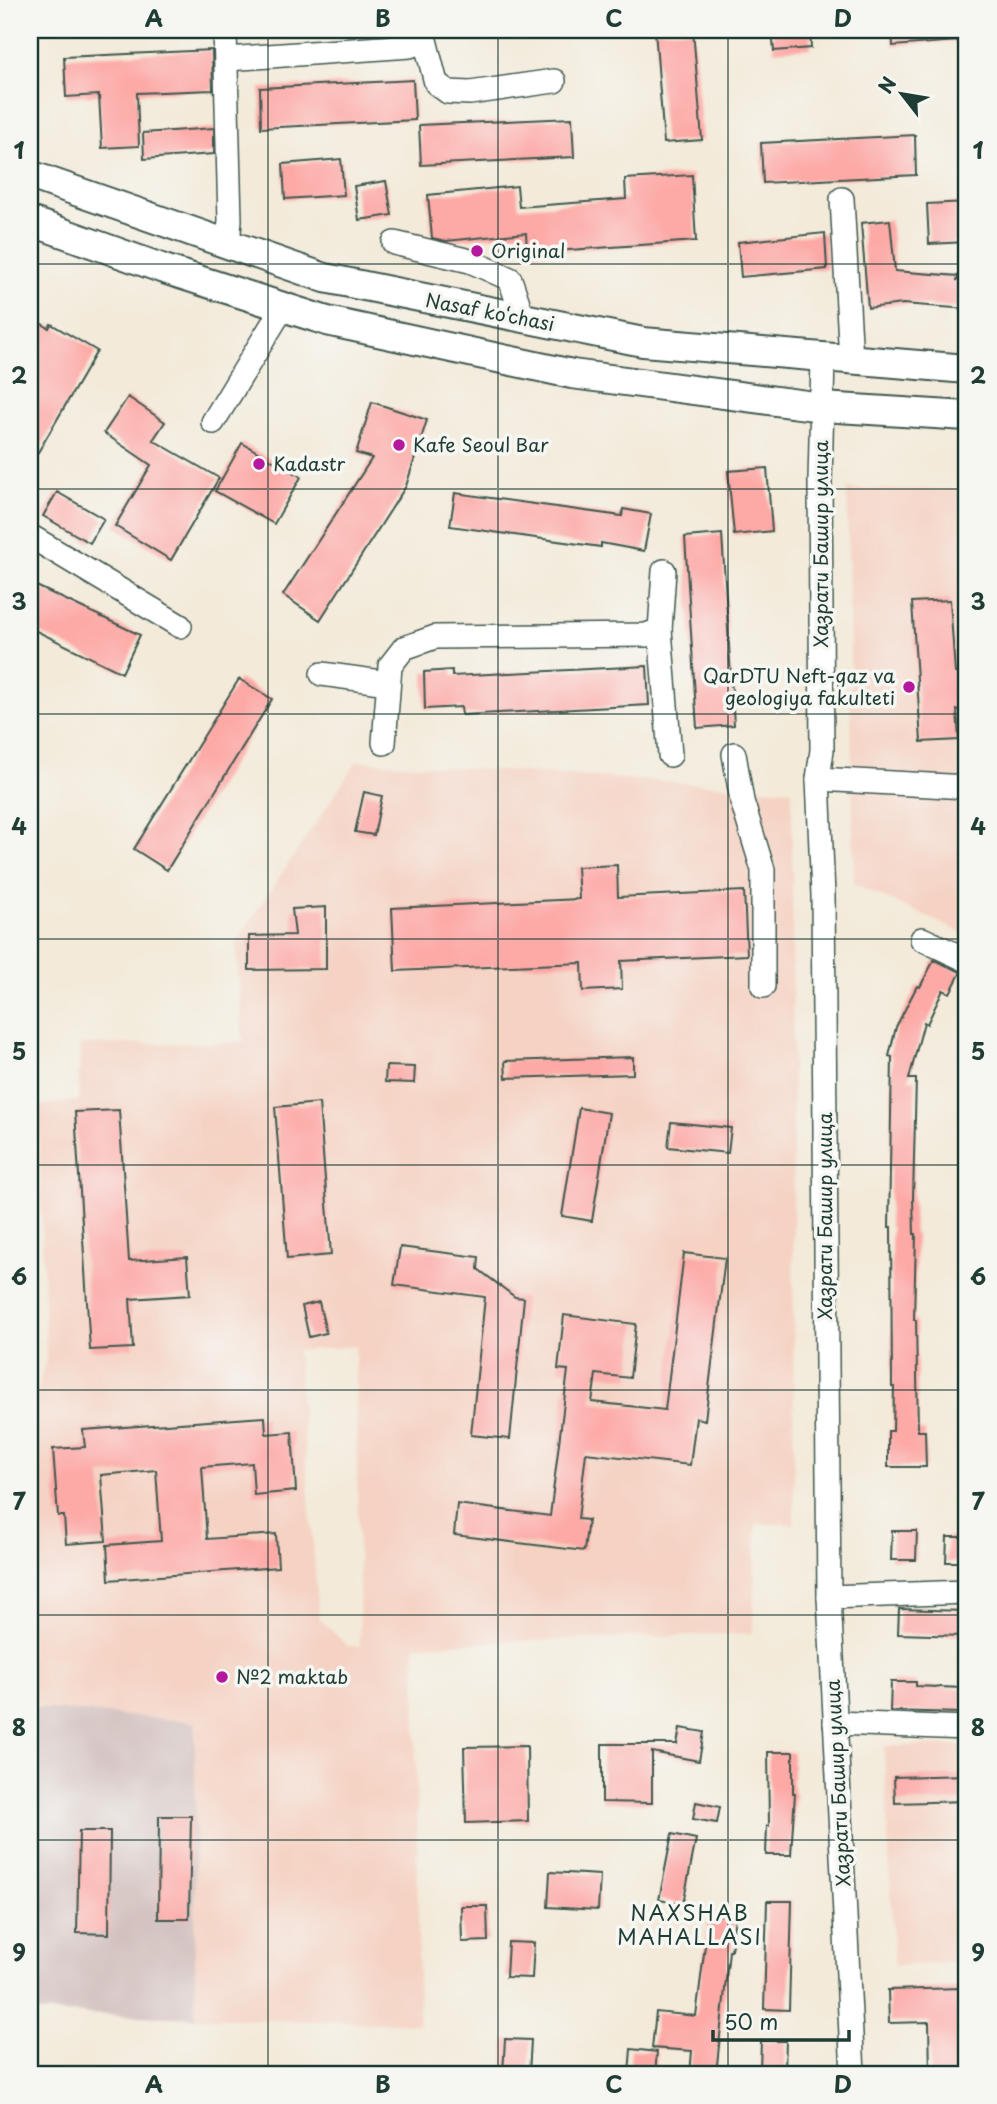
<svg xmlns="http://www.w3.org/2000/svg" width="997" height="2104" viewBox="0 0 997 2104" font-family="'Playpen Sans',sans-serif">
<rect width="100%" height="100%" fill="#f6f6f2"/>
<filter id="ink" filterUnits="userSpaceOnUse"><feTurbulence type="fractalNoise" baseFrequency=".0143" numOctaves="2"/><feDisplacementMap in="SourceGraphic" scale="14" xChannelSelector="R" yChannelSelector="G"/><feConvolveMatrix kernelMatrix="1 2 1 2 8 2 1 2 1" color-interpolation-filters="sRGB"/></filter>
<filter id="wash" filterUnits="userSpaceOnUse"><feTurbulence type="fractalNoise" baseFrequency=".00686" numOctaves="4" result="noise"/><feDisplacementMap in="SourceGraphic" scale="28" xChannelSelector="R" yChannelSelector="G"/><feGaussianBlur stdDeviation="1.57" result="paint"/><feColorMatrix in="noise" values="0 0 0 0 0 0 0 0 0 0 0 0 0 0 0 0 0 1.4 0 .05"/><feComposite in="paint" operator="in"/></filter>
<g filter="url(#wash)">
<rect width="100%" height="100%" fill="#f3ead9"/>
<g fill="#f5d2c2" fill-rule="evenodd">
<polygon points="847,489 967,489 967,935 854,884"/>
<path d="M357 761 792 790 794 1524H756L753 1633 415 1645 419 2024 195 2018V1722L30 1707V1417L46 1359 38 1106 78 1101 80 1045 243 1042 236 942ZM355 1346 360 1646H347L319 1618 297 1351Z"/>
<polygon points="967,1745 967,1961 894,1966 884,1746"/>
</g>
<polygon fill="#d1bfbd" points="30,1707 195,1722 195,2018 30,2012"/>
<g id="blocks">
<g fill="#fda9a6">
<polygon points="655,30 693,30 702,140 664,143"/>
<polygon points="772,30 810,30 811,48 774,51"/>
<polygon points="892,30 956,30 956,41 893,46"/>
<polygon points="212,50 213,90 137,93 139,146 102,148 99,95 66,97 64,57"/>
<polygon points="413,80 415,120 261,128 260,88"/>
<polygon points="572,118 574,157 421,165 419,125"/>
<polygon points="214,128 214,154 144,159 143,133"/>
<polygon points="915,135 916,175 763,183 761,143"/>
<polygon points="341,159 344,195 285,199 283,164"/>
<polygon points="692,175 696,241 527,253 526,233 446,241 432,238 428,195 517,186 519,207 626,199 625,179"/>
<polygon points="386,181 392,215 359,220 354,186"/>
<polygon points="967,202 967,242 929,244 927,204"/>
<polygon points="890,220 895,271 958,276 957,280 967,281 967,309 903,304 868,308 861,223"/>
<polygon points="825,233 827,269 741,277 738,242"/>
<polygon points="30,317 49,328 51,324 97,351 30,466"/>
<polygon points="128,397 165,422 153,440 219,478 171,560 115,526 151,465 104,433"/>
<polygon points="372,402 427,420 406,486 320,620 283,595 372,458 356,453"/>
<polygon points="242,443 301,477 274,524 215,491"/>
<polygon points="767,468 772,531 734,535 728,471"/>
<polygon points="57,492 104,519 90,543 43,516"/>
<polygon points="455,493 622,516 623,509 651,514 644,551 601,543 601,547 450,526"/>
<polygon points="722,534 734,725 697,728 685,537"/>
<polygon points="30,583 140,635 122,673 30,628"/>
<polygon points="950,600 955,673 967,672 967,709 957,710 959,740 921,742 912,602"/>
<polygon points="647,666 649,705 462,715 461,707 425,709 424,672 452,670 452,676"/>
<polygon points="239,679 272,699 167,870 134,849"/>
<polygon points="364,792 382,796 374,835 355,832"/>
<polygon points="617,865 618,897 744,891 747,955 621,961 622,989 583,991 582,963 395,971 392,908 579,899 577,867"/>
<polygon points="326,907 326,969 249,970 249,936 295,935 292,909"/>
<polygon points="934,960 961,972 950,993 943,990 927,1024 924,1022 909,1079 916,1079 913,1198 914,1234 916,1234 914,1320 916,1320 918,1431 925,1431 926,1467 888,1467 888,1431 893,1431 894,1387 892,1387 891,1227 889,1227 892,1057 889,1056 896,1027 917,986 920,987"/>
<polygon points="633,1057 633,1074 506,1078 505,1061"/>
<polygon points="386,1066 415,1067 414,1083 385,1082"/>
<polygon points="319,1103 331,1255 287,1259 275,1107"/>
<polygon points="579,1108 609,1113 592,1221 562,1216"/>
<polygon points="119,1110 129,1261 187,1257 190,1295 130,1299 133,1348 90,1350 75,1112"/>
<polygon points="671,1122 731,1128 728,1153 668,1147"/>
<polygon points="400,1247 479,1257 478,1269 515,1297 524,1298 510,1439 471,1435 485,1297 394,1285"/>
<polygon points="684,1253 725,1258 705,1420 696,1418 690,1465 586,1453 578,1519 588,1520 584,1551 454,1535 457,1504 550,1516 568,1370 558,1369 564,1315 636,1324 630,1378 596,1374 592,1402 665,1410"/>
<polygon points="319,1302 326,1333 309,1337 302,1306"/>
<polygon points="265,1417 266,1434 292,1432 296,1491 254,1495 252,1463 202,1467 207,1539 276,1534 278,1567 109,1580 107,1545 161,1541 156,1470 101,1475 106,1541 66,1544 64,1516 58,1516 53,1449 85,1447 83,1430"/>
<polygon points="892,1531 917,1531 916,1560 891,1560"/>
<polygon points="947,1537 967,1537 967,1562 946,1562"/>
<polygon points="899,1609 965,1611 964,1636 898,1634"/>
<polygon points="891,1682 916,1682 916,1686 963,1688 962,1713 890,1711"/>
<polygon points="680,1728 704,1732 699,1761 652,1752 652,1803 602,1802 602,1744 677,1744"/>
<polygon points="527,1746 528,1821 466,1823 464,1747"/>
<polygon points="768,1752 793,1752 793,1793 795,1793 791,1855 766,1855 767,1826 769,1826"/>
<polygon points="967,1775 967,1801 895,1803 894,1777"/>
<polygon points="696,1802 720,1807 717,1823 693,1819"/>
<polygon points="159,1816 191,1816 189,1919 158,1919"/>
<polygon points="79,1831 110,1831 109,1934 77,1933"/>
<polygon points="672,1834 696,1839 683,1904 659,1900"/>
<polygon points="550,1872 600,1875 598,1910 548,1907"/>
<polygon points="767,1901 792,1901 789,2010 764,2009"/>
<polygon points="461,1906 487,1906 488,1941 462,1942"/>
<polygon points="709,1914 735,1916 731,1951 729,1951 716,2074 690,2074 692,2051 652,2048 656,2012 696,2016"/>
<polygon points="508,1942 534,1943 532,1978 506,1977"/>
<polygon points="961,1988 964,2074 930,2074 929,2022 889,2023 888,1990"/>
<polygon points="505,2039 531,2040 529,2074 503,2074"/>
<polygon points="761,2041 786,2041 785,2070 760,2070"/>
<polygon points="631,2049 657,2052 655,2074 629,2074"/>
</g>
</g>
</g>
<g filter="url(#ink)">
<use href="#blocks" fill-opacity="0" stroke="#3f574d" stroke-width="2"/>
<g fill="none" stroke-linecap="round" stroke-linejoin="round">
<g stroke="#3f574d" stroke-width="26">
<g id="minor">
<polyline points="225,30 230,220 228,245"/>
<polyline points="424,36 436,83 448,92 470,93 554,81"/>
<polyline points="227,59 410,46 424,36 426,30"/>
<polyline points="842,199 851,360"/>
<polyline points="394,243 470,261 510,279 523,318"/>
<polyline points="823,358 820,481 822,750 818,779 823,895 829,1597 853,2074"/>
<polyline points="213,422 283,307"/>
<polyline points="30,536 180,626"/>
<polyline points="660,630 670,755"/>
<polyline points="322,674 388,683"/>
<polyline points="384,743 390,666 404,648 435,637 646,635 660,630 664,571"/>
<polyline points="734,754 742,801 763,870 763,986"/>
<polyline points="818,779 967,787"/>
<polyline points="922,939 967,960"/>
<polyline points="829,1597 967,1592"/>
<polyline points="835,1723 967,1728"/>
</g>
</g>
<g stroke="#3f574d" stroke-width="32">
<g id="major">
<polyline points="30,175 325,278 643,342 967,369"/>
<polyline points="30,221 164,269 327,321 572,374 822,407 967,416"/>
</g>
</g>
<use href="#minor" stroke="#fff" stroke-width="23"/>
<use href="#major" stroke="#fff" stroke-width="28"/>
</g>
</g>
<path fill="none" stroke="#1f3d34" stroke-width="2" stroke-opacity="0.55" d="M268 30V2074M498 30V2074M728 30V2074M30 264H967M30 489H967M30 714H967M30 939H967M30 1165H967M30 1390H967M30 1615H967M30 1840H967"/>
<g fill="#b5179e" stroke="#f6f6f2" stroke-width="2.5">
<circle cx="477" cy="251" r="7"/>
<circle cx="399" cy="445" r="7"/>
<circle cx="259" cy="464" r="7"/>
<circle cx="909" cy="687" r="7"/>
<circle cx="222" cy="1677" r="7"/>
</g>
<g text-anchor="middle" stroke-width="7" stroke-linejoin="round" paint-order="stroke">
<g font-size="19" fill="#1f3d34" stroke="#f6f6f2" text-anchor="start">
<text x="491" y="258">Original</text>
<text x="413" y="452">Kafe Seoul Bar</text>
<text x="273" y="471">Kadastr</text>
<text x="895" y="683" text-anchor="end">QarDTU Neft-gaz va<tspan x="895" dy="22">geologiya fakulteti</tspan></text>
<text x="236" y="1684">№2 maktab</text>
</g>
<g font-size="19" fill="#1f3d34" stroke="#f6f6f2">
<text transform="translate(490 312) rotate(11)" y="7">Nasaf ko‘chasi</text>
<text transform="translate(821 544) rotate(-90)" y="7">Хазрати Башир улица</text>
<text transform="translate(825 1216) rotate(-90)" y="7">Хазрати Башир улица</text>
<text transform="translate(838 1783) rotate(-93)" y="7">Хазрати Башир улица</text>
</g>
<g font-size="21" letter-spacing="2" fill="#1f3d34" stroke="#f6f6f2">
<text x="690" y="1921">NAXSHAB<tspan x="690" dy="24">MAHALLASI</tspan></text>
</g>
</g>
<rect width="997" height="2104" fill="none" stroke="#f6f6f2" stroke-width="77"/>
<g transform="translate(902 94) rotate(301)" stroke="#f6f6f2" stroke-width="5" paint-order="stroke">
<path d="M0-5L12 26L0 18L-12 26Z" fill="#1f3d34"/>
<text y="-10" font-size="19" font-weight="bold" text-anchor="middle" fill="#1f3d34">N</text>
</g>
<path d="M713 2030v10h136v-10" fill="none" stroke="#1f3d34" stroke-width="3.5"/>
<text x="724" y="2030" font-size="21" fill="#1f3d34" stroke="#f6f6f2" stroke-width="5" paint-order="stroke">50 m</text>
<rect x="38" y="38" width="920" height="2028" fill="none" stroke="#1f3d34" stroke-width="2.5"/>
<g font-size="23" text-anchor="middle" font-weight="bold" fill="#1f3d34">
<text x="154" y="27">A</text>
<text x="383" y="27">B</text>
<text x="614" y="27">C</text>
<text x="843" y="27">D</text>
<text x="19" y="159">1</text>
<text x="978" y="159">1</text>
<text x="19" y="384">2</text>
<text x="978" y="384">2</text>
<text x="19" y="610">3</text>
<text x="978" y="610">3</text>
<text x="19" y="835">4</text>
<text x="978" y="835">4</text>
<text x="19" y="1060">5</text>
<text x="978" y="1060">5</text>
<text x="19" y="1285">6</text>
<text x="978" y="1285">6</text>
<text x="19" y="1510">7</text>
<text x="978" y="1510">7</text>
<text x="19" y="1736">8</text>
<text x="978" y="1736">8</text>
<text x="19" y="1961">9</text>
<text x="978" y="1961">9</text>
<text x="154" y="2093">A</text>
<text x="383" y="2093">B</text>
<text x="614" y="2093">C</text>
<text x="843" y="2093">D</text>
</g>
</svg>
